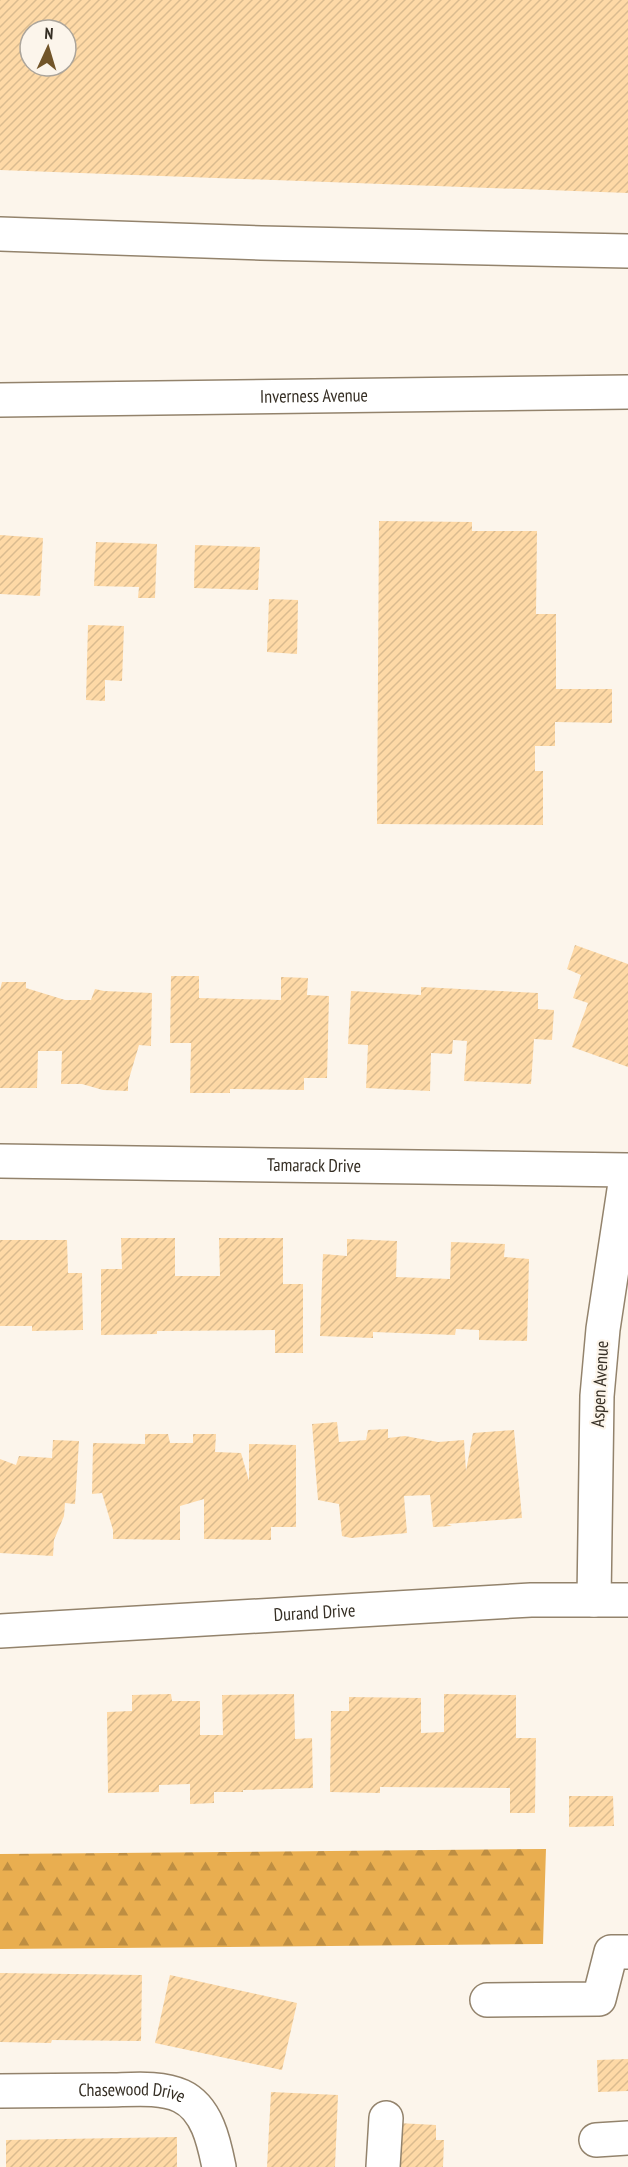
<svg xmlns="http://www.w3.org/2000/svg" width="628" height="2167" viewBox="0 0 628 2167" font-family="'PT Sans Narrow',sans-serif">
<defs>
<pattern id="forest-firs" width="22" height="20" patternUnits="userSpaceOnUse" patternTransform="scale(1.5)"><rect width="22" height="20" fill="#e9ae50"/><path d="M5 1l3.5 6h-7zM16 11l3.5 6h-7z" fill="#be8e42"/></pattern>
<pattern id="building-hatch" width="6" height="6" patternUnits="userSpaceOnUse" patternTransform="scale(1.5)"><rect width="6" height="6" fill="#fed9a6"/><path d="M-1 1l2-2M0 6l6-6M5 7l2-2" fill="none" stroke="#dabb8f"/></pattern>
</defs>
<rect width="100%" height="100%" fill="#fcf5eb"/>
<polygon fill="url(#forest-firs)" points="546,1849 543,1944 0,1949 0,1854"/>
<g fill="url(#building-hatch)" fill-rule="evenodd">
<path d="M0 0H628V193L0 170ZM30 30H66V66H30Z"/>
<polygon points="379,521 472,522 472,531 537,531 536,614 556,614 556,689 612,689 612,723 555,722 555,746 535,746 535,771 543,771 543,825 377,824"/>
<polygon points="0,535 43,538 40,596 0,594"/>
<polygon points="96,542 157,544 155,598 138,598 139,587 94,586"/>
<polygon points="195,545 260,547 258,590 194,588"/>
<polygon points="269,599 298,600 297,654 267,652"/>
<polygon points="88,625 124,626 122,681 105,680 105,701 86,700"/>
<polygon points="575,945 628,964 628,1067 572,1047 588,1003 573,998 581,975 567,969"/>
<polygon points="171,976 199,976 199,998 281,1000 281,977 308,978 307,995 329,996 327,1078 304,1078 304,1090 230,1089 230,1093 190,1093 191,1043 170,1043"/>
<polygon points="2,982 26,982 26,988 65,1000 91,1000 95,989 104,991 152,993 151,1046 139,1045 128,1082 128,1091 103,1090 82,1084 61,1084 62,1051 38,1051 37,1088 0,1088 0,990"/>
<polygon points="421,987 538,993 538,1009 554,1010 552,1040 534,1039 531,1084 464,1081 467,1041 453,1040 452,1054 431,1053 430,1091 366,1088 368,1045 348,1044 351,991 421,995"/>
<polygon points="121,1238 175,1238 175,1276 220,1276 219,1238 283,1238 283,1284 303,1284 303,1353 275,1353 275,1330 157,1331 157,1334 101,1335 101,1269 122,1269"/>
<polygon points="347,1239 397,1241 396,1277 450,1279 451,1242 505,1244 504,1257 529,1259 527,1341 479,1340 479,1330 456,1329 455,1335 373,1332 373,1338 320,1336 323,1254 347,1256"/>
<polygon points="0,1240 67,1240 68,1273 82,1273 83,1330 32,1331 32,1326 0,1326"/>
<polygon points="337,1422 339,1442 366,1440 368,1430 388,1429 388,1438 405,1436 438,1442 464,1440 466,1471 473,1433 514,1430 522,1518 447,1524 452,1526 433,1527 430,1495 404,1496 407,1533 351,1538 342,1536 339,1504 318,1500 312,1424"/>
<polygon points="145,1434 168,1434 170,1443 193,1443 193,1434 216,1434 215,1452 241,1453 249,1481 249,1444 296,1445 296,1527 271,1527 271,1540 204,1539 204,1499 180,1506 180,1540 113,1539 113,1530 102,1493 92,1494 93,1443 145,1444"/>
<polygon points="53,1440 79,1441 75,1504 65,1503 64,1516 54,1540 53,1556 0,1553 0,1459 16,1465 19,1456 52,1458"/>
<polygon points="171,1694 172,1701 200,1701 200,1735 223,1735 222,1695 294,1694 295,1739 312,1738 313,1788 243,1790 243,1792 214,1792 214,1803 190,1804 190,1784 159,1785 159,1792 108,1793 107,1712 132,1711 132,1695"/>
<polygon points="444,1694 516,1695 516,1738 536,1738 535,1813 510,1813 510,1788 380,1787 380,1793 330,1792 331,1711 349,1711 349,1697 421,1698 421,1733 444,1732"/>
<polygon points="569,1796 613,1796 614,1826 569,1827"/>
<polygon points="0,1973 142,1975 141,2041 52,2040 51,2043 0,2042"/>
<polygon points="170,1975 297,2003 282,2070 155,2043"/>
<polygon points="628,2059 628,2091 598,2092 597,2060"/>
<polygon points="271,2092 338,2095 335,2167 267,2167"/>
<polygon points="398,2123 436,2125 436,2140 444,2140 443,2167 396,2167"/>
<polygon points="177,2137 177,2167 6,2167 6,2140"/>
</g>
<g fill="none" stroke-linecap="round" stroke-linejoin="round">
<g stroke="#93836c" stroke-width="36">
<g id="minor">
<polyline points="0,234 261,243 628,251"/>
<path id="s1" d="M0 400 628 392"/>
<path id="s2" d="M0 1161 627 1170 603 1329 597 1396 594 1600"/>
<path id="s3" d="M0 1631 531 1600H628"/>
<polyline points="487,2000 599,1999 611,1952 628,1952"/>
<path id="s4" d="M0 2091C36 2091 71 2090 107 2090 129 2090 160 2086 181 2096 207 2108 214 2142 219 2167"/>
<polyline points="596,2140 628,2138"/>
<polyline points="383,2167 386,2118"/>
</g>
</g>
<use href="#minor" stroke="#fff" stroke-width="33"/>
</g>
<g text-anchor="middle" stroke-width="4.5" stroke-linejoin="round" paint-order="stroke">
<g font-size="18" fill="#352e24" stroke="#fcf5eb">
<text dy="6" stroke="none"><textPath href="#s1" startOffset="314">Inverness Avenue</textPath></text>
<text dy="6" stroke="none"><textPath href="#s2" startOffset="314">Tamarack Drive</textPath></text>
<text transform="translate(600 1384) rotate(-87)" y="6">Aspen Avenue</text>
<text dy="6" stroke="none"><textPath href="#s3" startOffset="315">Durand Drive</textPath></text>
<text dy="6" stroke="none"><textPath href="#s4" startOffset="132">Chasewood Drive</textPath></text>
</g>
</g>
<g transform="translate(48 48) rotate(4)"><circle r="28" fill="#fcf5eb" stroke="#aca59b" stroke-width="1.5"/>
<path d="M0-4.5L10 22L0 15L-10 22Z" fill="#725529"/>
<text y="-9" font-size="16" font-weight="bold" text-anchor="middle" fill="#352e24">N</text>
</g>
</svg>
